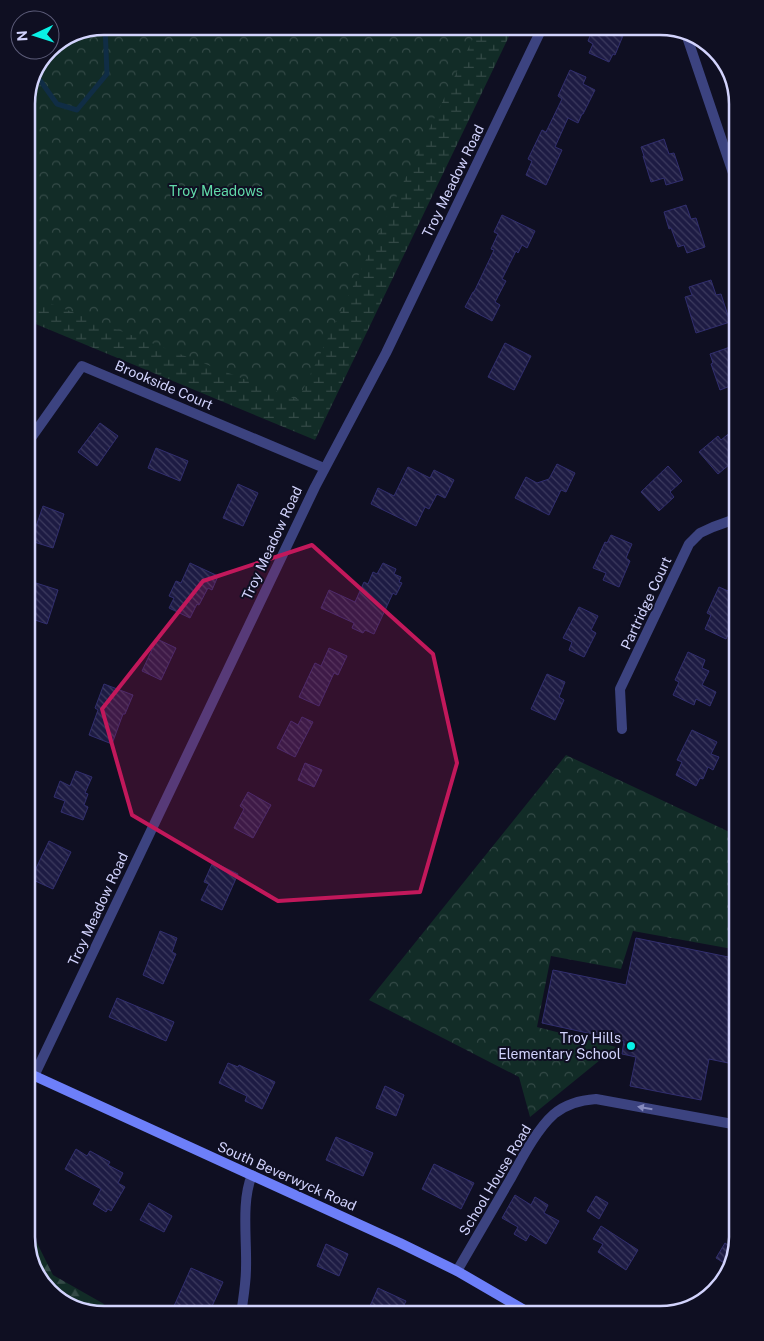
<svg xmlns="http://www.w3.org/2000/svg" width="764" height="1341" viewBox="0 0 764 1341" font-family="'Public Sans',sans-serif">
<defs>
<pattern id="forest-firs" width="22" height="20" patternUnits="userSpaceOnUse" patternTransform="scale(1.25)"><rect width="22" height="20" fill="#122c27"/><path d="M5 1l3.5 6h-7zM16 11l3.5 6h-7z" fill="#344a47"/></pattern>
<pattern id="wetland-marsh" width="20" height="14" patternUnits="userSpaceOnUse" patternTransform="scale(1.25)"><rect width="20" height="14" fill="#122c27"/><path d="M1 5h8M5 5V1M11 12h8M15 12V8" fill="none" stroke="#344a47"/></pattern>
<pattern id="park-crowns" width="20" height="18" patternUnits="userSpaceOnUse" patternTransform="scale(1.25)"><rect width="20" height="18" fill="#122c27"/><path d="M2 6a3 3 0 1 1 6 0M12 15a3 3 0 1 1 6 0" fill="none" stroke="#344a47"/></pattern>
<pattern id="building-back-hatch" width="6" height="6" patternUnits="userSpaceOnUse" patternTransform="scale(1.25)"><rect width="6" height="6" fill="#1d1b43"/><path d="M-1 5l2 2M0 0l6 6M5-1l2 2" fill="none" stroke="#3d3b5f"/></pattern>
</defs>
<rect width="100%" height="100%" fill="#0f0f22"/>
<polygon fill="url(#forest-firs)" points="26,1221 53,1275 104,1304 108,1315 100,1315 61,1301 34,1271 26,1237"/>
<polygon fill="url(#wetland-marsh)" points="104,26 514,26 315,440 26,320 26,100 50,49"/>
<g fill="url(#park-crowns)">
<polygon points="104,26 479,26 298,400 26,294 26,100 50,49"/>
<polygon points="566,755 738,836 738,950 633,931 621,969 551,956 537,1027 616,1047 530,1117 519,1077 369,1000"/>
</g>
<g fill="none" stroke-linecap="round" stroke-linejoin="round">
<polyline stroke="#102d45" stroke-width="5" points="37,76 57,104 77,110 107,74 105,26"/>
</g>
<g fill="url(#building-back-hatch)" stroke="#312e6e">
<polygon points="594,26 627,26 615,55 613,54 609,62 589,53 593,44 588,41"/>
<polygon points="570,70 586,77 583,84 595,90 583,114 582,114 578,123 568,118 555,147 562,150 546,185 526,175 532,161 528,159 542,130 546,132 562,99 558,96"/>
<polygon points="664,139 669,154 674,153 683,180 666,185 664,178 651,182 643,156 644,156 641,147"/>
<polygon points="686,205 691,219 696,218 705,247 687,253 684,245 678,247 671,228 669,229 664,212"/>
<polygon points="502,215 535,231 527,248 522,245 518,253 516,251 502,279 506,281 495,302 500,305 492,321 465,307 473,292 474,292 494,250 491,249 498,234 494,232"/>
<polygon points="711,280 716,295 721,294 730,322 696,333 685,297 692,295 689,287"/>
<polygon points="505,343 531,356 514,390 488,377"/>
<polygon points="733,346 738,360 738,383 720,390 711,364 713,363 710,354"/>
<polygon points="100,423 118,436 97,466 78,452"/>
<polygon points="738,426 738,473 730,464 718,474 699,452 718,436 721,440"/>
<polygon points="156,448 188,461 180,481 148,468"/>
<polygon points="557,464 575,473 566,492 561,490 549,515 515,498 526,477 537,483 549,479"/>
<polygon points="668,466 682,481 670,492 674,497 659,511 641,492"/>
<polygon points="408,467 430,478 434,470 454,480 445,498 437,494 429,509 425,507 416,526 371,504 378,488 394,496"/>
<polygon points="238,484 258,493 243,526 223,518"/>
<polygon points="43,506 64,514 53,548 31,541"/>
<polygon points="611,535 632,544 626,558 630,561 619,587 603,580 606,573 593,568 605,542 607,543"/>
<polygon points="190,563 218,576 212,590 208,588 199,605 197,604 190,618 169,608 174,598 169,596 176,581 181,583"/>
<polygon points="383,563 396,569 394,574 401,577 399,582 402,583 396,595 393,593 374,634 365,630 363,633 352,628 354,623 321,608 329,590 355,602 364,582 368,584 373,572 377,574"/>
<polygon points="36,583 58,590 47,624 26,617 26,614"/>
<polygon points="719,587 735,594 732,602 738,604 738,619 732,632 730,631 726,639 705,629 711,615 707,613"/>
<polygon points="579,607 598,616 591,630 596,633 584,657 569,650 572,642 563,638"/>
<polygon points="157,639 176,648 161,680 142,671"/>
<polygon points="329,648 347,656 338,675 334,673 319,706 299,697 315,663 321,666"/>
<polygon points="688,652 705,660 702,668 709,671 702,685 716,692 710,706 696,699 694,705 673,695 679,682 675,680"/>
<polygon points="547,674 565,682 559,697 564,700 555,720 531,709"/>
<polygon points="104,684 133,695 125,714 123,714 112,744 89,735 98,710 95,708"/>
<polygon points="302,717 313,722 295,757 277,748 291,721 298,725"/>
<polygon points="692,730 717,742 711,754 719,757 713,770 708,767 703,779 700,778 696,786 676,775 682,762 677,760"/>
<polygon points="305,763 322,770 314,787 298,780"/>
<polygon points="76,771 92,777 85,793 88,794 84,805 88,807 83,820 61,812 65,801 54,797 60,781 70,786"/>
<polygon points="248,792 271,805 253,838 234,828 244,809 240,806"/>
<polygon points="49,841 71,852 53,889 31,879"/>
<polygon points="213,862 238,874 222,910 201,900 209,884 204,882"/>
<polygon points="160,931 177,938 172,952 176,954 163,984 143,975"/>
<polygon points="636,938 738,959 738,978 731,1008 738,1009 738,1065 709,1059 701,1100 630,1086 636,1057 622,1054 624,1041 542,1023 553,970 626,985"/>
<polygon points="117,998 174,1022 166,1041 109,1017"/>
<polygon points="228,1063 238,1067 239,1065 275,1082 262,1109 245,1101 247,1096 219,1083"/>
<polygon points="385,1086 404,1095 396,1116 376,1108"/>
<polygon points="336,1137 373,1153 363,1176 326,1160"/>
<polygon points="76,1149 87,1156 90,1151 110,1162 108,1165 123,1173 118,1183 125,1187 111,1211 108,1209 106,1212 93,1204 101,1189 65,1169"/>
<polygon points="434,1164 474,1183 461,1209 422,1189"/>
<polygon points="515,1195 531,1205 535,1197 548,1205 544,1213 559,1221 546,1244 530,1234 526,1241 514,1234 518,1227 502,1218"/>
<polygon points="596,1196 608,1203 599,1219 587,1211"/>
<polygon points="149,1203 172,1216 164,1232 140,1220"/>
<polygon points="601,1226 638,1250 626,1270 598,1252 603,1244 593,1239"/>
<polygon points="725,1243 734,1249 729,1266 716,1258"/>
<polygon points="326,1244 348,1254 339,1276 317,1266"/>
<polygon points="191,1268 223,1282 208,1315 170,1315"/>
<polygon points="378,1288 406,1301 399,1315 366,1315"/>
</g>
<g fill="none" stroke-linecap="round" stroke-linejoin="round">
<path stroke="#3c4380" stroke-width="10" d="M241 1315C243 1299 246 1284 246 1268 247 1240 241 1201 252 1175"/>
<g stroke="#3c4380" stroke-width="10">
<polyline points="686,34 738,188"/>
<polyline points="26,445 82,366 324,468"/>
<polyline points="622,729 620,689 689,544 700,533 713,527 738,518"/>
<polyline points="34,1076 315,487 386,353 543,26"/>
<path d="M457 1271C475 1240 493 1209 511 1178 522 1158 537 1129 554 1114 566 1104 580 1100 596 1099L738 1125"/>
</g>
<polyline stroke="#6d7ff9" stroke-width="10" points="26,1072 400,1243 457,1271 533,1315"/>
</g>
<defs><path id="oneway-solid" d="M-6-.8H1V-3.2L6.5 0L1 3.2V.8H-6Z" transform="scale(1.25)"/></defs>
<use fill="#878bbe" href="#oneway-solid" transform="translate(645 1108) rotate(-170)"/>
<path fill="#c2185b" fill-opacity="0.2" stroke="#c2185b" stroke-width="4" stroke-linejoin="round" d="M312 545 433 654 457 763 420 892 278 901 132 815 102 709 203 581Z"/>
<circle fill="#09f2e6" stroke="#0f0f22" stroke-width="2" cx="631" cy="1046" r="5"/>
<g text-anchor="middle" stroke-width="4" stroke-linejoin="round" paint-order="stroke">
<g font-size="14" fill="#d2d3fd" stroke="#0f0f22">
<text transform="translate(453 181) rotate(-64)" y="5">Troy Meadow Road</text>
<text transform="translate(164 385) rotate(23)" y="5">Brookside Court</text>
<text transform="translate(272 543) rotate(-65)" y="5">Troy Meadow Road</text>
<text transform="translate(646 603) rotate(-65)" y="5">Partridge Court</text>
<text transform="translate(98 909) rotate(-65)" y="5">Troy Meadow Road</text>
<text transform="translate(287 1176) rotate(24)" y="5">South Beverwyck Road</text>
<text transform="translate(495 1180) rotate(-59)" y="5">School House Road</text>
</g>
<g font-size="14" fill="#61daa9" stroke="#0f0f22">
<text x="216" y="196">Troy Meadows</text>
</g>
<g font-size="14" fill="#d2d3fd" stroke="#0f0f22" text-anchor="end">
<text x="621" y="1043">Troy Hills<tspan x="621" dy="16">Elementary School</tspan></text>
</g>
</g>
<path d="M0 0H764V1341H0ZM104 35H660A69 69 0 0 1 729 104V1237A69 69 0 0 1 660 1306H104A69 69 0 0 1 35 1237V104A69 69 0 0 1 104 35Z" fill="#0f0f22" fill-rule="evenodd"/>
<path fill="none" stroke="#d2d3fd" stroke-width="2.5" d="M104 35H660A69 69 0 0 1 729 104V1237A69 69 0 0 1 660 1306H104A69 69 0 0 1 35 1237V104A69 69 0 0 1 104 35Z"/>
<g transform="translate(35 35) rotate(266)"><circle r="24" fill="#0f0f22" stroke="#5d5d7a"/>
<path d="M0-4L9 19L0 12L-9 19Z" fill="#09f2e6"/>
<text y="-8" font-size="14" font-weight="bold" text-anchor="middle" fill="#d2d3fd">N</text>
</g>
</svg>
